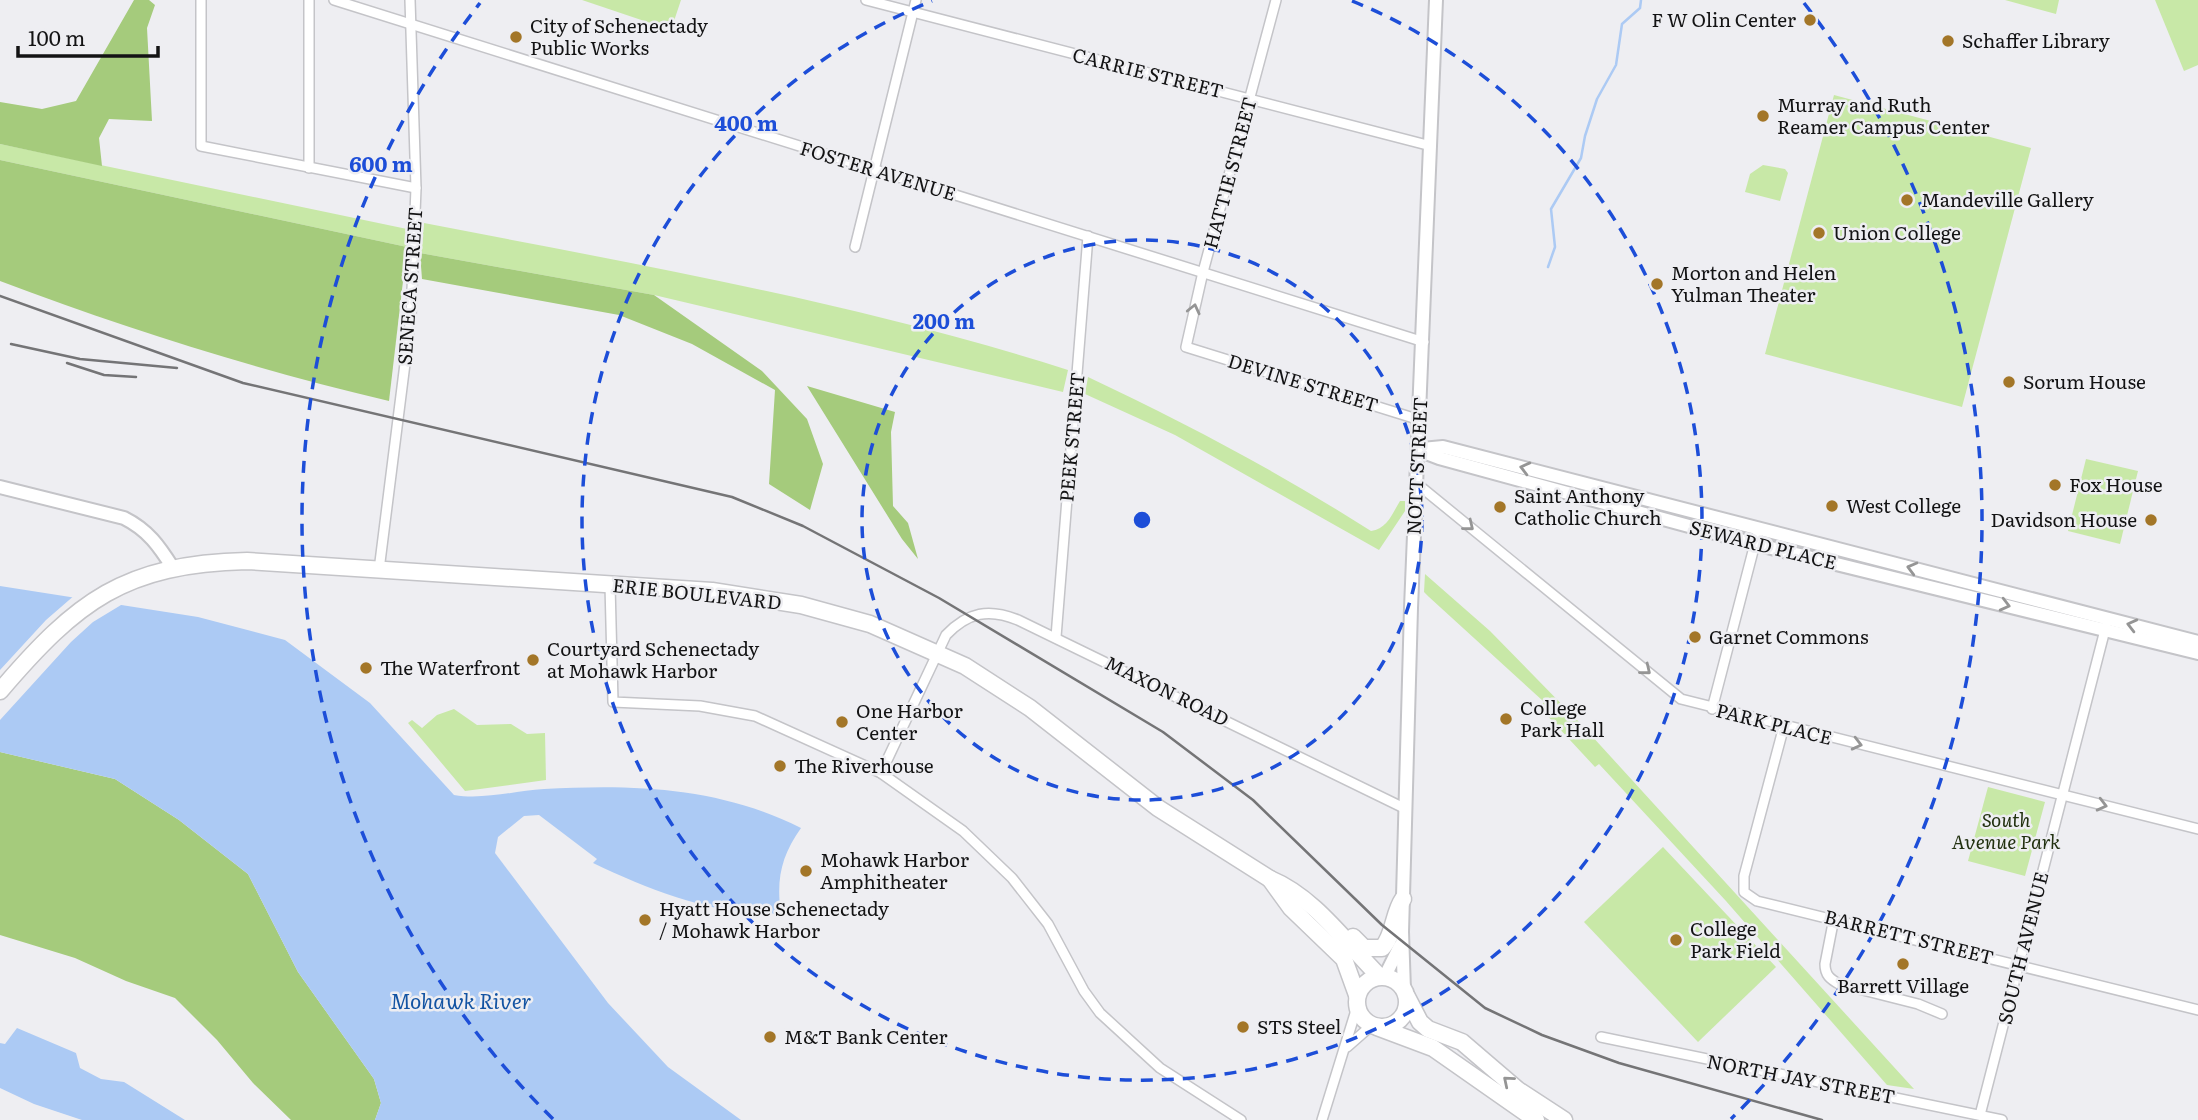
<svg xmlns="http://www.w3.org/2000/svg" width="2198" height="1120" viewBox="0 0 2198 1120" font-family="Literata,serif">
<rect width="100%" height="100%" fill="#eeeef2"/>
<g fill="#c8e8a7">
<polygon points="582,0 681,0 671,30"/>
<polygon points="2005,0 2059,0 2056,14"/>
<polygon points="2155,0 2198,0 2198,65 2184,71"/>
<polygon points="1834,95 2031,148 1962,407 1765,354"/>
<polygon points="0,144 407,229 407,247 0,160"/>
<polygon points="1763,165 1785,169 1788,173 1780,201 1745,192 1750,174"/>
<path d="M424 223C640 265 858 303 1068 370L1063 392 654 295 420 253Z"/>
<path d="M1088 377C1186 423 1280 473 1371 531 1387 529 1392 514 1400 501H1405V511L1379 550 1175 435 1085 394Z"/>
<polygon points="2086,459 2138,471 2120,544 2068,531"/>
<polygon points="1425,574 1490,631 1580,723 1914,1089 1887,1085 1726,901 1599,764 1595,767 1543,711 1543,701 1429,597 1424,592"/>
<polygon points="454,709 477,725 511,724 527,734 545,733 546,780 465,791 408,723 412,720 422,728 437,715"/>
<polygon points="1988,787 2045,802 2025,876 1968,861"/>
<polygon points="1663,847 1776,967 1698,1042 1584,922"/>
</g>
<g fill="#a5cb7c">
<polygon points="134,0 149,0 155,5 147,28 152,121 109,119 99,138 102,166 0,144 0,102 42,109 76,101"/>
<path d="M0 160 407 247 389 401C257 370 127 329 0 281Z"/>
<polygon points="420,253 654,295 762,371 807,419 823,464 810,510 769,484 775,390 692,344 619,315 422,279"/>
<polygon points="807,386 895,412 891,432 893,506 908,523 918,559 902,539"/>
<polygon points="0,752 115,779 179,820 248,874 298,972 374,1079 381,1103 375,1120 291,1120 253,1083 217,1040 175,998 126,981 75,958 0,935"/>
</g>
<g fill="#accaf4">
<path d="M0 586 198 617 285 640 370 703 454 795C483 800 514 791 544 789 634 784 720 787 801 828 781 856 776 880 781 914 713 915 654 892 593 863L597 859 539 815 524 816 498 837 495 853 608 1003 668 1067 741 1120H375L381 1103 374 1079 298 972 248 874 179 820 115 779 0 752Z"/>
<polygon points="17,1028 76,1053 80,1068 101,1079 124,1082 185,1120 82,1120 34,1104 0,1088 0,1043 5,1044"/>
</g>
<polygon fill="#eeeef2" points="76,594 126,602 93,622 71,642 0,720 0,670 46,620"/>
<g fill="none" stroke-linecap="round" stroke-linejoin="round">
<polyline stroke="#accaf4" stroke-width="2.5" points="1548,267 1555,247 1551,209 1581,158 1585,136 1597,99 1616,65 1622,24 1640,8 1641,0"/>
<g stroke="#c4c4c8" stroke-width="12">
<g id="street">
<polyline points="201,0 201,146 416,188"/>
<polyline points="309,0 309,168"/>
<polyline points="334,0 1424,342"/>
<polyline points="866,0 1431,146"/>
<polyline points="1276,0 1203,272 1186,347 1420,420"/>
<polyline points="855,247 916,0"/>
<polyline points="1416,483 1681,699 2198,829"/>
<polyline points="379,570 411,316 416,188 410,0"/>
<polyline points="610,585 613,702 700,706 755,716 881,773 963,831 1012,878 1048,924 1084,991 1100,1013 1160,1068 1241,1120"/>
<polyline points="1056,637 1088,236"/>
<polyline points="1712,709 1759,528"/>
<polyline points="1784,726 1744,876 1744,892 1757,901 2198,1010"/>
<path d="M881 773 946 635C968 612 989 608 1018 620L1406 809"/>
<path d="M1834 918 1825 964C1825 975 1830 979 1839 984L1918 1004 1942 1014"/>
<polyline points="1601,1037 2002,1120"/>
<polyline points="1347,1047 1372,1025"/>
<polyline points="1980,1115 2106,626"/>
<polyline points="1322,1120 1357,1007"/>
</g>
</g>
<g stroke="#c4c4c8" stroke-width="16">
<g id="secondary">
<polyline points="1422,449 1443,447 2198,642"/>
<polyline points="1418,450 1439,458 1755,544 2198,653"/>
<path d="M0 487 124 518C148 530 159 546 173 568"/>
<polyline points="1385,976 1400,946"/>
<polyline points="1404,990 1402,932 1411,608 1436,0"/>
</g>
</g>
<g stroke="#c4c4c8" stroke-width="19">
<g id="highway">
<path d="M0 691C77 601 124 564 247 561L712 591 801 605 870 624 965 666 1030 708 1158 808 1270 879C1314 897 1346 943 1379 976"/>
<polyline points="1270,879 1291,908 1344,959 1357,995"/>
<path d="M1353 937 1364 948H1382C1394 936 1393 913 1403 899"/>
<circle cx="1382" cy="1002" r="25"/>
<polyline points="1407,997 1420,1022 1428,1029 1462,1042 1518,1090 1564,1120"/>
<polyline points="1377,1027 1433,1048 1536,1120"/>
</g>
</g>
<use href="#street" stroke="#fff" stroke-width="9"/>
<use href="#secondary" stroke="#fff" stroke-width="12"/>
<use href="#highway" stroke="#fff" stroke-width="16"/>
<g stroke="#747476" stroke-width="2.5">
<polyline points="0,296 243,383 732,497 803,526 939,598 1163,732 1253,800 1382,925 1485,1008 1542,1035 1619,1063 1822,1120"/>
<polyline points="11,344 80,359 177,368"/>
<polyline points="67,363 104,375 136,377"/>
</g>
</g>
<defs><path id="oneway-chevron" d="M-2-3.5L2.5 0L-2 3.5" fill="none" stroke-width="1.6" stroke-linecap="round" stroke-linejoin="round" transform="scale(1.75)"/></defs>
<g stroke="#959595">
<use href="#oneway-chevron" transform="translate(1194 309) rotate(-77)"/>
<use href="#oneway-chevron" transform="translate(1525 468) rotate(-166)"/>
<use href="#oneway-chevron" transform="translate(1469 526) rotate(39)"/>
<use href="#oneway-chevron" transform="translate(1912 568) rotate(-165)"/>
<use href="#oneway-chevron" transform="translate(2005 605) rotate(14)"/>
<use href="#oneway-chevron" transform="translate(2132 625) rotate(-166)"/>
<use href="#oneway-chevron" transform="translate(1646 670) rotate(39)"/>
<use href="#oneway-chevron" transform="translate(1857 744) rotate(14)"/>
<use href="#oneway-chevron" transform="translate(2102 805) rotate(14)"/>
<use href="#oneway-chevron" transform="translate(1508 1081) rotate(-140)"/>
</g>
<g fill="none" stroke="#1d4ed8" stroke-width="3.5" stroke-dasharray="12 9">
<circle cx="1142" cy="520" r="280"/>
<path d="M1352 1A560 560 0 1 1 932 1"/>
<path d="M553 1119A840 840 0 0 1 480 3M1804 3A840 840 0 0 1 1731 1119"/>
</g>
<g fill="#a37628" stroke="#eeeef2" stroke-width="2.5">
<circle cx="1810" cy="20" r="7"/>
<circle cx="516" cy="37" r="7"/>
<circle cx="1948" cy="41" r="7"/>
<circle cx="1763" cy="116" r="7"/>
<circle cx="1907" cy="200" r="7"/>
<circle cx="1819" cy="233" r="7"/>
<circle cx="1657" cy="284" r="7"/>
<circle cx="2009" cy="382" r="7"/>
<circle cx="2055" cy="485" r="7"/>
<circle cx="1832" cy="506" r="7"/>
<circle cx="1500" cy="507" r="7"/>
<circle cx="2151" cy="520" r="7"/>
<circle cx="1695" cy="637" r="7"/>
<circle cx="533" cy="660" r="7"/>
<circle cx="366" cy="668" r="7"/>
<circle cx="1506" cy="719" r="7"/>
<circle cx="842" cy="722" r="7"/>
<circle cx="780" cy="766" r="7"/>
<circle cx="806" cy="871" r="7"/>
<circle cx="645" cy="920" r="7"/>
<circle cx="1676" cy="940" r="7"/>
<circle cx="1903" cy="964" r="7"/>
<circle cx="1243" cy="1027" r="7"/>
<circle cx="770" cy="1037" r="7"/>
</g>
<g text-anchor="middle" stroke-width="5" stroke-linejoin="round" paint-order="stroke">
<g font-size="19" fill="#131314" stroke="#eeeef2" text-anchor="start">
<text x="1796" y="27" text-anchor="end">F W Olin Center</text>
<text x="530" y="33">City of Schenectady<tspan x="530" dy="22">Public Works</tspan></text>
<text x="1962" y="48">Schaffer Library</text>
<text x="1777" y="112">Murray and Ruth<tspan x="1777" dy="22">Reamer Campus Center</tspan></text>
<text x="1921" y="207">Mandeville Gallery</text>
<text x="1833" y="240">Union College</text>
<text x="1671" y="280">Morton and Helen<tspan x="1671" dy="22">Yulman Theater</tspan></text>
<text x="2023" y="389">Sorum House</text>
<text x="2069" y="492">Fox House</text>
<text x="1514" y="503">Saint Anthony<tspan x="1514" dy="22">Catholic Church</tspan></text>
<text x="1846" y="513">West College</text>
<text x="2137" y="527" text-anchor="end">Davidson House</text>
<text x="1709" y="644">Garnet Commons</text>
<text x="547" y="656">Courtyard Schenectady<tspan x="547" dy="22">at Mohawk Harbor</tspan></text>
<text x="380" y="675">The Waterfront</text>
<text x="1520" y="715">College<tspan x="1520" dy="22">Park Hall</tspan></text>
<text x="856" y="718">One Harbor<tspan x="856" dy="22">Center</tspan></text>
<text x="794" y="773">The Riverhouse</text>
<text x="820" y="867">Mohawk Harbor<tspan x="820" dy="22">Amphitheater</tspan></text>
<text x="659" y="916">Hyatt House Schenectady<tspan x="659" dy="22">/ Mohawk Harbor</tspan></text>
<text x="1690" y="936">College<tspan x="1690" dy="22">Park Field</tspan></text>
<text x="1903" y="993" text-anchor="middle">Barrett Village</text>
<text x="1257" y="1034">STS Steel</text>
<text x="784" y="1044">M&amp;T Bank Center</text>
</g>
<g font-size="19" fill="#131314" stroke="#eeeef2">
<text transform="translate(1148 73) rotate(14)" y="7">CARRIE STREET</text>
<text transform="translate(878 171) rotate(17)" y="7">FOSTER AVENUE</text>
<text transform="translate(1230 173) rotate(-75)" y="7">HATTIE STREET</text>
<text transform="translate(410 286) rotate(-86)" y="7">SENECA STREET</text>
<text transform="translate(1303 383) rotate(17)" y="7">DEVINE STREET</text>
<text transform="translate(1072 437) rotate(-85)" y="7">PEEK STREET</text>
<text transform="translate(1417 466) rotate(-87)" y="7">NOTT STREET</text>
<text transform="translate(1763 545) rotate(14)" y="7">SEWARD PLACE</text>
<text transform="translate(697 594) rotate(6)" y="7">ERIE BOULEVARD</text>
<text transform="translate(1167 691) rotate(26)" y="7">MAXON ROAD</text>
<text transform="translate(1774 724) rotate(14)" y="7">PARK PLACE</text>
<text transform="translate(1909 937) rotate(14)" y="7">BARRETT STREET</text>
<text transform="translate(2023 948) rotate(-76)" y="7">SOUTH AVENUE</text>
<text transform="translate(1801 1079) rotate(11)" y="7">NORTH JAY STREET</text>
</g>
<g font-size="19" font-style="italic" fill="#223110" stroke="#eeeef2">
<text x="2006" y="827">South<tspan x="2006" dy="22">Avenue Park</tspan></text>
</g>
<g font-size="21" font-style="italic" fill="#1354a3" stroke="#eeeef2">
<text x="461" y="1009">Mohawk River</text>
</g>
</g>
<circle cx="1142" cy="520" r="10" fill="#1d4ed8" stroke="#eeeef2" stroke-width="3.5"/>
<g font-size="21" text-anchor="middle" font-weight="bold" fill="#1d4ed8" stroke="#eeeef2" stroke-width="5" stroke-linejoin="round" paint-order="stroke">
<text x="746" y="131">400 m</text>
<text x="381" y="172">600 m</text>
<text x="944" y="329">200 m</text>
</g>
<path d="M18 46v10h140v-10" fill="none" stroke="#131314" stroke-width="3.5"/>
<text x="28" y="46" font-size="21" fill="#131314" stroke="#eeeef2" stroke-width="5" paint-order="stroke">100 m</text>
</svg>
